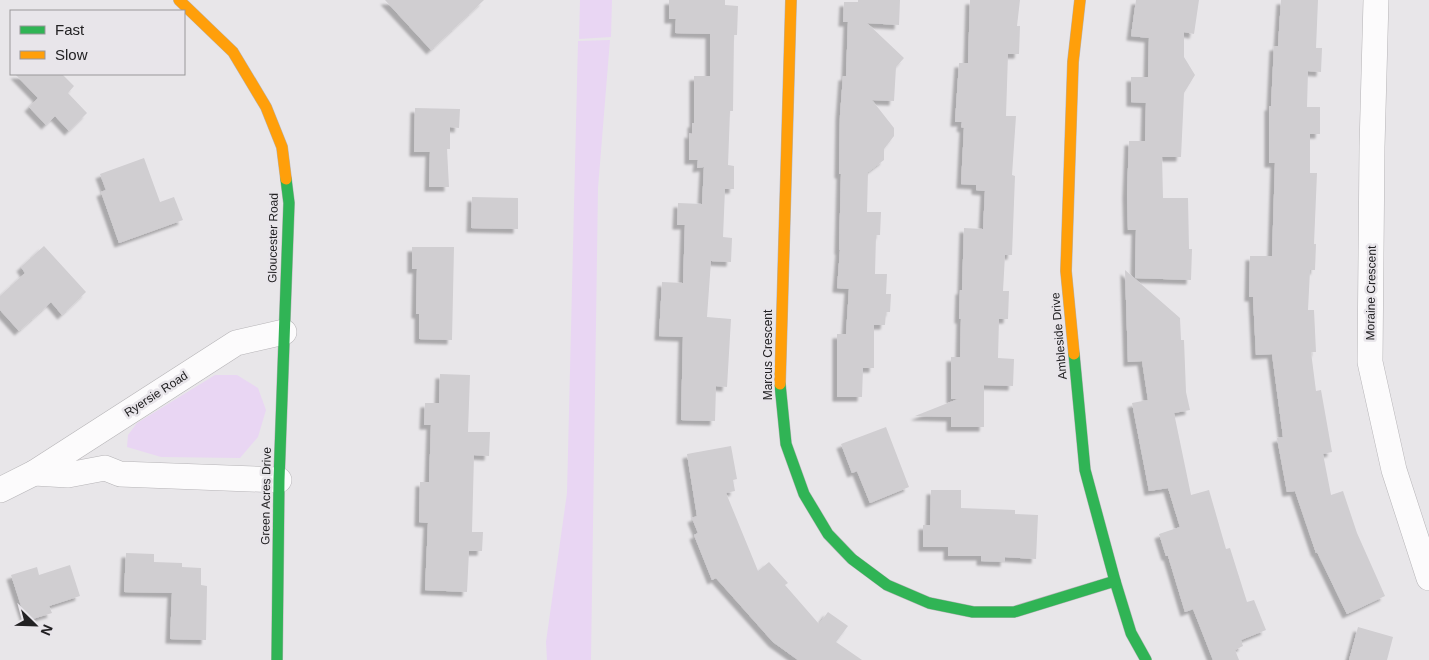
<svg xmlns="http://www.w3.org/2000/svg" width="1429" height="660" viewBox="0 0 1429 660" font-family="Helvetica,sans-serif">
<defs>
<filter id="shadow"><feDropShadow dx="-4.5" dy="4.5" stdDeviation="1" flood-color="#0004"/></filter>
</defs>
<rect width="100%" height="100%" fill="#e8e6e9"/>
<g fill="#e9d6f3">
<polygon points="580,0 612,0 611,37 579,39"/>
<polygon points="610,40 598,188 591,660 547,660 546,642 567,493 578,41"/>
<polygon points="215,375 237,375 258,388 266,410 258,437 240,458 161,457 127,447 128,435 137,423"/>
</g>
<g fill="#d0ced1" filter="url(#shadow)">
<polygon points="385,0 484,0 431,50"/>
<polygon points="669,0 725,0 725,5 738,6 737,35 734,35 733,111 730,111 728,165 734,166 734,189 725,189 723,237 732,238 731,262 711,261 707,317 731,319 727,387 716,386 715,421 681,420 683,337 659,336 662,282 683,283 685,225 677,225 678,203 702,204 704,167 697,168 698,160 689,160 689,133 692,134 692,123 694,123 694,76 710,76 710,34 675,33 676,19 669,19"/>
<polygon points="858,0 900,0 899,25 867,23 904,58 896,67 894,101 872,100 894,128 894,136 884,149 884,160 868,172 867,212 881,212 880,235 876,235 875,274 887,274 886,294 891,294 890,312 886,312 885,325 874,325 874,368 863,368 862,397 837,397 837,334 846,334 849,289 837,288 840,250 839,250 841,174 839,174 840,115 843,76 846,76 848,22 843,22 844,2 858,2"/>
<polygon points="970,0 1020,0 1017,26 1020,26 1019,54 1008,54 1006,116 1016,116 1012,175 1015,176 1012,255 1005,255 1003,291 1009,291 1008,319 999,319 998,358 1014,359 1013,386 984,385 984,427 951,427 951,417 915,416 958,399 951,399 951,357 960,357 961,319 959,319 960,290 962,290 964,228 983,229 985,191 976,190 976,185 961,184 964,128 961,127 962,122 955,122 959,63 968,63"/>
<polygon points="1136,0 1199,0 1194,34 1184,32 1184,57 1195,75 1184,93 1181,157 1162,157 1163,198 1188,198 1189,249 1192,249 1191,280 1135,278 1136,230 1128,230 1127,194 1129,141 1145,141 1146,103 1131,102 1131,77 1148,77 1149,38 1131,36"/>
<polygon points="1281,0 1318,0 1316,48 1322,48 1321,72 1308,71 1307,107 1320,107 1320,134 1310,134 1310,173 1317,173 1314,244 1316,244 1315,270 1310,270 1308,310 1314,310 1316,352 1311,352 1316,391 1321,390 1332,452 1323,454 1331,495 1343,491 1357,533 1385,596 1347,614 1317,552 1316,553 1295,491 1287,492 1277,438 1283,437 1272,354 1256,355 1253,297 1249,297 1250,256 1272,256 1275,163 1269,163 1269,106 1271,106 1274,46 1278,46"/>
<polygon points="15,74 62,74 74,86 68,93 87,113 69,131 55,116 46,125 29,107 38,98"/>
<polygon points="415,108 460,109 459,128 450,127 450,149 447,149 449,187 429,187 430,152 414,152"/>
<polygon points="144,158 160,202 174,197 183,220 119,243 101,192 106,190 100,174"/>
<polygon points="472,197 518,198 518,229 471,228"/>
<polygon points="44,246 86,292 62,315 51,302 19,331 0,310 0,296 25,273 21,267"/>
<polygon points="412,247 454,247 452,340 419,339 419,314 416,314 417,269 412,269"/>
<polygon points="1125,270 1180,318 1181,340 1184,340 1186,392 1190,410 1174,413 1191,495 1209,490 1226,549 1230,548 1247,602 1254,600 1266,630 1241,640 1243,646 1235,650 1239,660 1213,660 1193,609 1185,612 1168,556 1166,556 1159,534 1180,527 1168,488 1149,491 1132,403 1148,400 1142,361 1128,362"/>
<polygon points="440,374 470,375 468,432 490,432 489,456 474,455 472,532 483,532 482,551 469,551 467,592 425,590 428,523 419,522 420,482 429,482 431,425 424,425 425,403 439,403"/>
<polygon points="886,427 909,487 870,503 857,471 852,473 841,444"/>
<polygon points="731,446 737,479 733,480 735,491 726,493 758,571 769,562 788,583 785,585 819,624 828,612 848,626 836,642 862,660 798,660 773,642 716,578 712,580 694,535 698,533 692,518 697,516 687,454"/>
<polygon points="931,490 961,490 961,508 1015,510 1015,514 1038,515 1036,559 1005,557 1005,562 981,561 981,556 948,556 948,547 923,547 923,525 930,525"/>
<polygon points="126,553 154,554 154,562 182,563 182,567 201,568 201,585 207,586 206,640 170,639 172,593 124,592"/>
<polygon points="70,565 80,596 49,606 52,613 26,621 11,575 37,567 39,575"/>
<polygon points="1358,627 1393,637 1387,660 1349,660"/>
</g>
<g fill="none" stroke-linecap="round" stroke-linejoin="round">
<g stroke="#b6b4b7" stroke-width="26">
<g id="street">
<polyline points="1376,0 1372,147 1370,362 1394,470 1429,578"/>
<polyline points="34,473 68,475 105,468 120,474 279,480"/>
<polyline points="0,490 34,473 236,343 284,332"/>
</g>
</g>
<g stroke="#b6b4b7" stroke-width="12">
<g id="fast">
<polyline points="1074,354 1085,470 1115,581 1131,633 1146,660"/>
<polyline points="780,384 786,444 804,494 828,534 852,559 887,585 929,603 973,612 1014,612 1115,581"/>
<polyline points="277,660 279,480 289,203 286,179"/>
</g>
</g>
<g stroke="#b6b4b7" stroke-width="12">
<g id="slow">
<polyline points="179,0 233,52 266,107 282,147 286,179"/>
<polyline points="1074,354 1066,271 1073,62 1080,0"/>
<polyline points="780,384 791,0"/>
</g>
</g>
<use href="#street" stroke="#fcfbfc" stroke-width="25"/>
<use href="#fast" stroke="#30b455" stroke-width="11"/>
<use href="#slow" stroke="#ff9f0a" stroke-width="11"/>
</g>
<g text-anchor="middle" stroke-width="5" stroke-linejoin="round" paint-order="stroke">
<g font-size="12" fill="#222123" stroke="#e8e5ea">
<text transform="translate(273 238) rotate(-89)" y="4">Gloucester Road</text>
<text transform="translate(1371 293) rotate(-89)" y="4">Moraine Crescent</text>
<text transform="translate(1059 336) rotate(-95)" y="4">Ambleside Drive</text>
<text transform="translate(768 355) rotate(-90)" y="4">Marcus Crescent</text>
<text transform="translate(156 394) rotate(-33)" y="4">Ryersie Road</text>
<text transform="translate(266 496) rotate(-89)" y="4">Green Acres Drive</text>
</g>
</g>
<rect x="10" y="10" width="175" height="65" fill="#e8e5ea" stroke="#99979a"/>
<rect x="20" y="26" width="25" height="8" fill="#30b455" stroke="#99979a"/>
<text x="55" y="35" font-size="15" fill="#222123">Fast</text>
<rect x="20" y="51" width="25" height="8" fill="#ff9f0a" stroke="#99979a"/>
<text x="55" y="60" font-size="15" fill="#222123">Slow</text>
<g transform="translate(35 625) rotate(113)" stroke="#e8e5ea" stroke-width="4" paint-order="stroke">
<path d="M0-4L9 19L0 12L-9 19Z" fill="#222123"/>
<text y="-8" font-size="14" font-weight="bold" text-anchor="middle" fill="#222123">N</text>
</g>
</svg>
